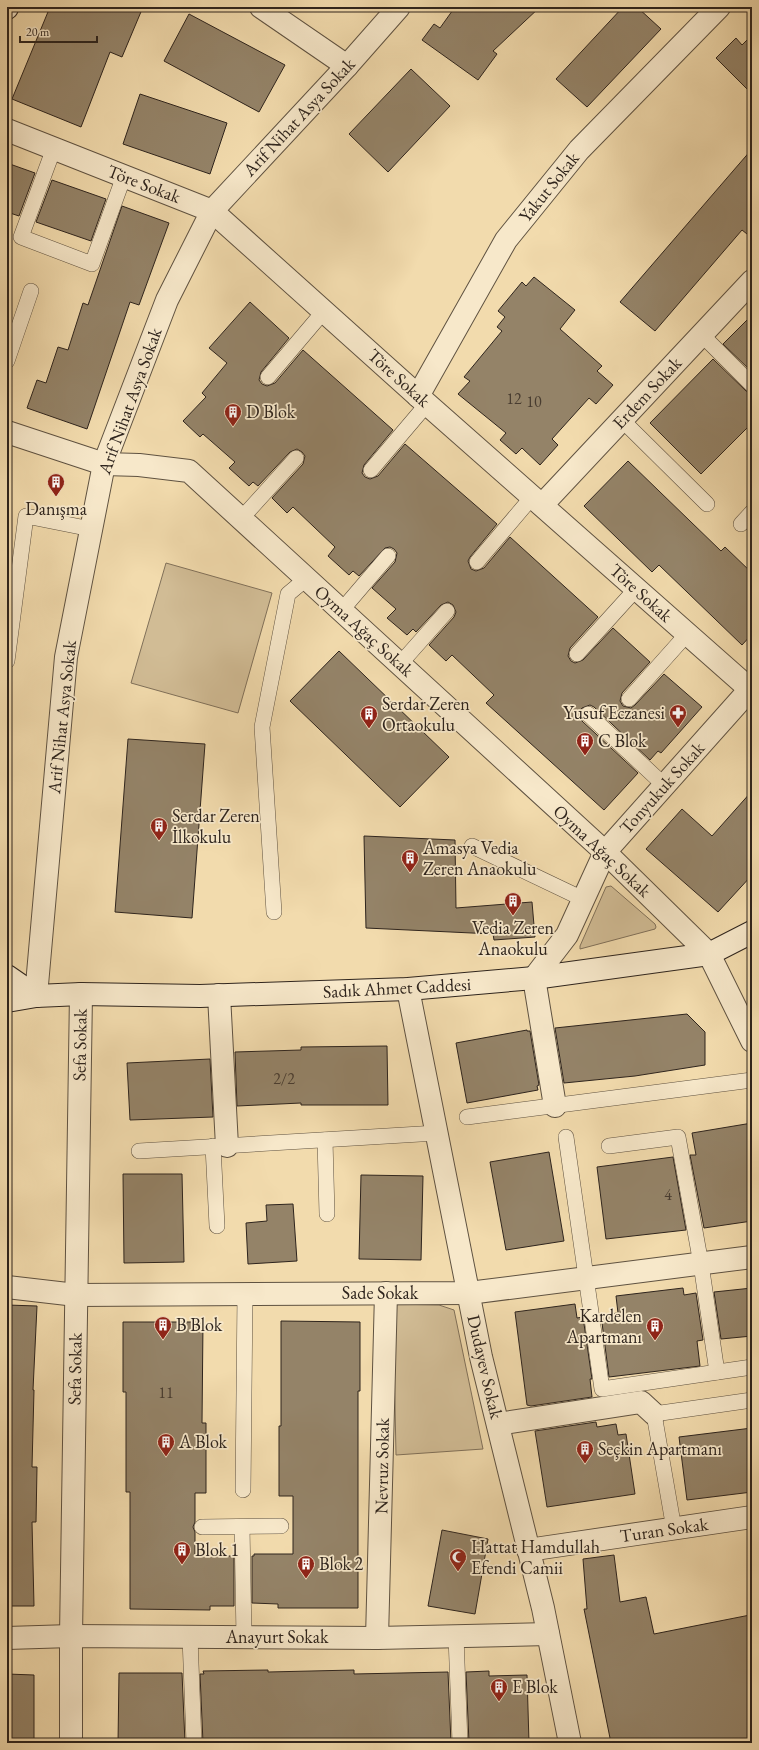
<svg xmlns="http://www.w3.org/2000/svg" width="759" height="1750" viewBox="0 0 759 1750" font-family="'EB Garamond',serif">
<rect width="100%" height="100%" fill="#f2dbad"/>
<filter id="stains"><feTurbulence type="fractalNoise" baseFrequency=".005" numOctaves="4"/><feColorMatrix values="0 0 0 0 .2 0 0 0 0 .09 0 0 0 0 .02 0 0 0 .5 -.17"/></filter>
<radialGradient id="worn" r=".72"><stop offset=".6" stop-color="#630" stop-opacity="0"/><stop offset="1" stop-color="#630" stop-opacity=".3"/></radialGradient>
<g fill="#d1bc95" stroke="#807059">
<polygon points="166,563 272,593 238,713 131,683"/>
<polygon points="611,886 655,924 656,927 655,929 580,949 580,946 606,887"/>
<polygon points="393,1304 439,1305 454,1310 483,1449 396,1455"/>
</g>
<g fill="#948368" stroke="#2e241d">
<polygon points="50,7 143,7 122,57 110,52 81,127 12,99"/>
<polygon points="455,7 540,7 493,51 497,54 478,80 422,40 434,24 440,28"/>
<polygon points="623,7 637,7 661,29 587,107 556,79"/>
<polygon points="189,14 285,65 259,112 164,61"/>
<polygon points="752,35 752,94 716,58 736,38 742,45"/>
<polygon points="411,69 450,106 388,172 349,134"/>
<polygon points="140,94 227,123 210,174 123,144"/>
<polygon points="752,149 752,238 742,230 655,331 620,302"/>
<polygon points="7,163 35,173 19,216 7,212"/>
<polygon points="52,180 106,199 91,241 36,222"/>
<polygon points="122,206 169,223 139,305 130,302 87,429 27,408 37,380 46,383 58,347 68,350 83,303 88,305"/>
<polygon points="534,277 575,310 560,329 602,366 597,371 613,385 596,404 589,398 552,439 558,445 540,465 522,448 516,454 500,440 506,433 458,394 470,381 464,377 502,331 497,327 505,317 498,311 522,282 526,286"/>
<polygon points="250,302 289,338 261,372 259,380 262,384 267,386 275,383 303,350 393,430 364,465 362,473 365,477 370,479 378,476 405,444 497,524 470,557 468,561 471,569 476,571 484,568 510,537 598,617 570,648 568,656 571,661 575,663 583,660 613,628 650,662 622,693 620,701 623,706 631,708 635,705 664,674 702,707 661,753 658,751 650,760 594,707 590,705 582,708 579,712 582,721 638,773 604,810 486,703 494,695 452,655 446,661 429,645 454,617 456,612 453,605 448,602 441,605 416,632 413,629 407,635 387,618 396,609 372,588 395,562 397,553 394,549 390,547 385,548 359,576 353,571 349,575 328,556 335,547 293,507 287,513 272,498 303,464 305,456 302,452 297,449 290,452 258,486 253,482 249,486 229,468 235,462 203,434 200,437 183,421 206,397 202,393 227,363 209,348"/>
<polygon points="752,315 752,372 723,344"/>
<polygon points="713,359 746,391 752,394 752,423 701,474 650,423"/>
<polygon points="628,461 721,551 725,547 752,573 752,634 742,645 659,565 652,572 584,506"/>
<polygon points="339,651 449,757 400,807 290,701"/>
<polygon points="128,739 205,744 192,918 115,912"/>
<polygon points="752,791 752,875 718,912 646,849 682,809 712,836"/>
<polygon points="364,836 455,840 456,908 532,902 535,937 494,940 493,934 366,928"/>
<polygon points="687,1014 705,1032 705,1065 635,1076 564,1083 555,1028"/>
<polygon points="527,1030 527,1031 530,1031 539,1085 537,1086 538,1090 467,1103 456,1043"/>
<polygon points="387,1046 388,1105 301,1105 301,1103 237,1106 235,1052 301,1050 301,1047"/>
<polygon points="210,1059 213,1117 130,1120 127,1063"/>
<polygon points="752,1123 752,1221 704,1228 690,1155 696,1155 692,1133"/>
<polygon points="549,1152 564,1241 506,1250 490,1162"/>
<polygon points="673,1157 686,1230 606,1239 597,1167"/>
<polygon points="123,1174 182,1174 184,1262 124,1263"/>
<polygon points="361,1175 423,1176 421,1260 359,1259"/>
<polygon points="293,1204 297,1261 248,1264 246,1223 267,1221 266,1205"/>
<polygon points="683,1288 684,1295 696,1293 703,1340 697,1341 700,1366 609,1377 601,1315 618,1313 616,1296"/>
<polygon points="752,1288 752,1336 721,1339 714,1292"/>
<polygon points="575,1304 577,1318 583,1317 592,1379 590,1379 592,1397 531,1406 527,1405 515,1312"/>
<polygon points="7,1305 37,1306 33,1390 34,1390 32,1467 37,1467 36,1522 32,1522 34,1606 7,1606"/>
<polygon points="281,1321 360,1322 360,1391 358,1391 358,1608 278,1608 278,1604 252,1603 252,1556 254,1556 254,1554 293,1554 293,1496 279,1496 279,1426 281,1426"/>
<polygon points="123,1322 203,1322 202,1423 206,1423 206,1493 195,1493 195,1522 193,1527 195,1532 195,1556 234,1556 234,1606 210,1606 210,1610 130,1609 130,1492 126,1492 126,1392 123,1392"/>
<polygon points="596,1422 597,1427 616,1424 618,1435 626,1434 635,1494 547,1507 535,1431"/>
<polygon points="752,1428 752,1492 687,1500 679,1437"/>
<polygon points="442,1530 488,1539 475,1614 428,1606"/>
<polygon points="614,1555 620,1602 646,1597 654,1634 750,1615 752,1626 752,1743 611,1743 584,1609 587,1609 583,1559"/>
<polygon points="268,1670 268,1672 354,1670 354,1674 448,1672 451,1743 203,1743 200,1674 204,1674 203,1671"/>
<polygon points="489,1671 489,1676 527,1675 529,1743 469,1743 466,1672"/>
<polygon points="119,1673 182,1673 185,1743 118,1743"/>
<polygon points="7,1674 34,1675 34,1743 7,1743"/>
</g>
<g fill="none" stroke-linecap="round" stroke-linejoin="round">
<g stroke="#5f5241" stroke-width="16">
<g id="lane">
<polyline points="54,148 21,237 92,264 124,176"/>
<polyline points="702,335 752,385"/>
<polyline points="7,361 31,291"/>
<polyline points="268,377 324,311"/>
<polyline points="622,420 707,504"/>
<polyline points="371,470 427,404"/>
<polyline points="241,519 296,458"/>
<polyline points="741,524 752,512"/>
<polyline points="477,562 532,497"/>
<polyline points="341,611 388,556"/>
<polyline points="577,654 636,589"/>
<polyline points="7,661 26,516 91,529"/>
<polyline points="400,664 447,611"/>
<polyline points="629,699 687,634"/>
<polyline points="588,714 664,785"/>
<polyline points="472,846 583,899"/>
<polyline points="274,912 262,727 288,594 306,579"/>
<polyline points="467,1117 752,1080"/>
<polyline points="566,1137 602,1389 752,1367"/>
<polyline points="325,1140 327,1214"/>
<polyline points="213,1146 217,1226"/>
<polyline points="609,1146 678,1137 701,1264 717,1372"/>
<polyline points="139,1151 437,1133"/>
<polyline points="243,1490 245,1294"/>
<polyline points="202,1527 281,1526"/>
<polyline points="242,1527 244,1637"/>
<polyline points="674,1529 654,1414 752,1400"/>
<polyline points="456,1636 460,1743"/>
<polyline points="190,1637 194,1743"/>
</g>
</g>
<g stroke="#5f5241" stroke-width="24">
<g id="street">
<polyline points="261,7 347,66"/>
<polyline points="7,130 212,211 427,404 752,691"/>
<polyline points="418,396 506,240 579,150 719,7"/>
<polyline points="7,432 104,464 139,465 189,471 605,852 709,954 752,1041"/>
<polyline points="542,505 752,281"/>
<polyline points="408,989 481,1357 543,1608 570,1743"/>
<polyline points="219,995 227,1146"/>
<polyline points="36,996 66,657 104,464 167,300 212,211 347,66 399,7"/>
<polyline points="555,1106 534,978 567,935 605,852 752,687"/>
<polyline points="7,1287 76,1295 469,1293 752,1257"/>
<polyline points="498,1424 641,1402 654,1414"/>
<polyline points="528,1550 752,1517"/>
<polyline points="7,1638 71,1636 377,1638 548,1634"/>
<polyline points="377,1638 386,1293"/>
<polyline points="71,1743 71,1636 81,994"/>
</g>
</g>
<g stroke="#2e241d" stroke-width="24">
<g id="secondary">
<polyline points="7,8 7,7"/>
<polyline points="7,976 36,996"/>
<polyline points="7,1001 36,996 81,994 200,996 408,989 534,978 709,954 752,932"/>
</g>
</g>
<use href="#lane" stroke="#f7e8ca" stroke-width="15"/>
<use href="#street" stroke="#f7e8ca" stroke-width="22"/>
<use href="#secondary" stroke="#f7e8ca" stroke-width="22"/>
</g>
<defs>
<g id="building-pin" transform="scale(0.9)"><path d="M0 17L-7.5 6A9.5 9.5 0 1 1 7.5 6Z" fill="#8f2418" stroke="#f7e8ca"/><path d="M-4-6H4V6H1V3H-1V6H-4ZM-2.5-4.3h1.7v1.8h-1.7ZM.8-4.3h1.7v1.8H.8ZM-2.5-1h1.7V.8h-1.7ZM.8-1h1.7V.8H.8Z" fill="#fff"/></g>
<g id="pharmacy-pin" transform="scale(0.9)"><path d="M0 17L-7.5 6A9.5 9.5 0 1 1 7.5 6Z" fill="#8f2418" stroke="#f7e8ca"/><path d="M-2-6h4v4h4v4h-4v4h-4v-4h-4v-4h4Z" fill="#fff"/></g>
<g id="mosque-pin" transform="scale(0.9)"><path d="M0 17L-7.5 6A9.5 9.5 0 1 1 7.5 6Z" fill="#8f2418" stroke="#f7e8ca"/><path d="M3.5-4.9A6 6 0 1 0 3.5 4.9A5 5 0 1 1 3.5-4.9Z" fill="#fff"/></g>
</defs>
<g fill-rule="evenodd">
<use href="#building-pin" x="233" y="412"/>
<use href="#building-pin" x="56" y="482"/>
<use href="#pharmacy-pin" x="678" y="713"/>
<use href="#building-pin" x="369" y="714"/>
<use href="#building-pin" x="585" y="741"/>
<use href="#building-pin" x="159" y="826"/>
<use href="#building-pin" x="410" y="858"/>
<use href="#building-pin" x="513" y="901"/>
<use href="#building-pin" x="163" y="1325"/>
<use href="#building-pin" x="655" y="1326"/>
<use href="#building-pin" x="166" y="1442"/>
<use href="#building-pin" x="585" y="1449"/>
<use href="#building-pin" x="182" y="1550"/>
<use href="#mosque-pin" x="458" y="1557"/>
<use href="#building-pin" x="306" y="1564"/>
<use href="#building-pin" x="499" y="1687"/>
</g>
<g text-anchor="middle" stroke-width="3.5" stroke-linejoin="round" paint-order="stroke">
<g font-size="16" fill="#483c30">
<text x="514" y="404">12</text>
<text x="534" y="407">10</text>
<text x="284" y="1084">2/2</text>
<text x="668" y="1200">4</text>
<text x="166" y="1398">11</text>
</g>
<g font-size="18" fill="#2e241d" stroke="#f7e8ca">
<text transform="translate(299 117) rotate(-47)" y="6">Arif Nihat Asya Sokak</text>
<text transform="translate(144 184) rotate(21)" y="6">Töre Sokak</text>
<text transform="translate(549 187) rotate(-51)" y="6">Yakut Sokak</text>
<text transform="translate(399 378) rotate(42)" y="6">Töre Sokak</text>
<text transform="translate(647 393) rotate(-47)" y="6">Erdem Sokak</text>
<text transform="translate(130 401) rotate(-70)" y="6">Arif Nihat Asya Sokak</text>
<text transform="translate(641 593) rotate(42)" y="6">Töre Sokak</text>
<text transform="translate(364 631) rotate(42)" y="6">Oyma Ağaç Sokak</text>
<text transform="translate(62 717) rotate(-84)" y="6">Arif Nihat Asya Sokak</text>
<text transform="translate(662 788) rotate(-48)" y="6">Tonyukuk Sokak</text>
<text transform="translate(602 851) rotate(43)" y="6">Oyma Ağaç Sokak</text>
<text transform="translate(397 988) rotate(-3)" y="6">Sadık Ahmet Caddesi</text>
<text transform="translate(80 1045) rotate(-89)" y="6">Sefa Sokak</text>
<text x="380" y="1299">Sade Sokak</text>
<text transform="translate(485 1367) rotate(77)" y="6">Dudayev Sokak</text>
<text transform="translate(75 1369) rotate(-89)" y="6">Sefa Sokak</text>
<text transform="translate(382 1466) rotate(-89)" y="6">Nevruz Sokak</text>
<text transform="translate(664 1530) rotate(-8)" y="6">Turan Sokak</text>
<text x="277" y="1643">Anayurt Sokak</text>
</g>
<g font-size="18" fill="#2e241d" stroke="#f7e8ca" text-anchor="start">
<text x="246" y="418">D Blok</text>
<text x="56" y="515" text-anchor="middle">Danışma</text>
<text x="382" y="710">Serdar Zeren<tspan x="382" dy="21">Ortaokulu</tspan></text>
<text x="665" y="719" text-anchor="end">Yusuf Eczanesi</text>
<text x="598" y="747">C Blok</text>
<text x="172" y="822">Serdar Zeren<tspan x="172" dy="21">İlkokulu</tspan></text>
<text x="423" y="854">Amasya Vedia<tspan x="423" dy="21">Zeren Anaokulu</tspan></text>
<text x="513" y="934" text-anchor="middle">Vedia Zeren<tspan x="513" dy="21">Anaokulu</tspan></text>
<text x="642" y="1322" text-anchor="end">Kardelen<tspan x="642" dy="21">Apartmanı</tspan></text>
<text x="176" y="1331">B Blok</text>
<text x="179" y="1448">A Blok</text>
<text x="598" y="1455">Seçkin Apartmanı</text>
<text x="471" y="1553">Hattat Hamdullah<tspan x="471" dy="21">Efendi Camii</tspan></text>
<text x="195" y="1556">Blok 1</text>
<text x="319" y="1570">Blok 2</text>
<text x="512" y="1693">E Blok</text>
</g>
</g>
<rect width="759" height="1750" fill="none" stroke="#f2dbad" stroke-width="24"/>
<rect x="8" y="8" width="743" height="1734" fill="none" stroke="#2e241d" stroke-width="2"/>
<rect x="12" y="12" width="735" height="1726" fill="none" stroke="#2e241d"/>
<path d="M20 36v6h77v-6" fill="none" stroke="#2e241d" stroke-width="2"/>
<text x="26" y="36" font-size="12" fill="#2e241d" stroke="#f7e8ca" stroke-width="3" paint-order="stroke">20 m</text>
<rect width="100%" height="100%" filter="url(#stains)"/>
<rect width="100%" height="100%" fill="url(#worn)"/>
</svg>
